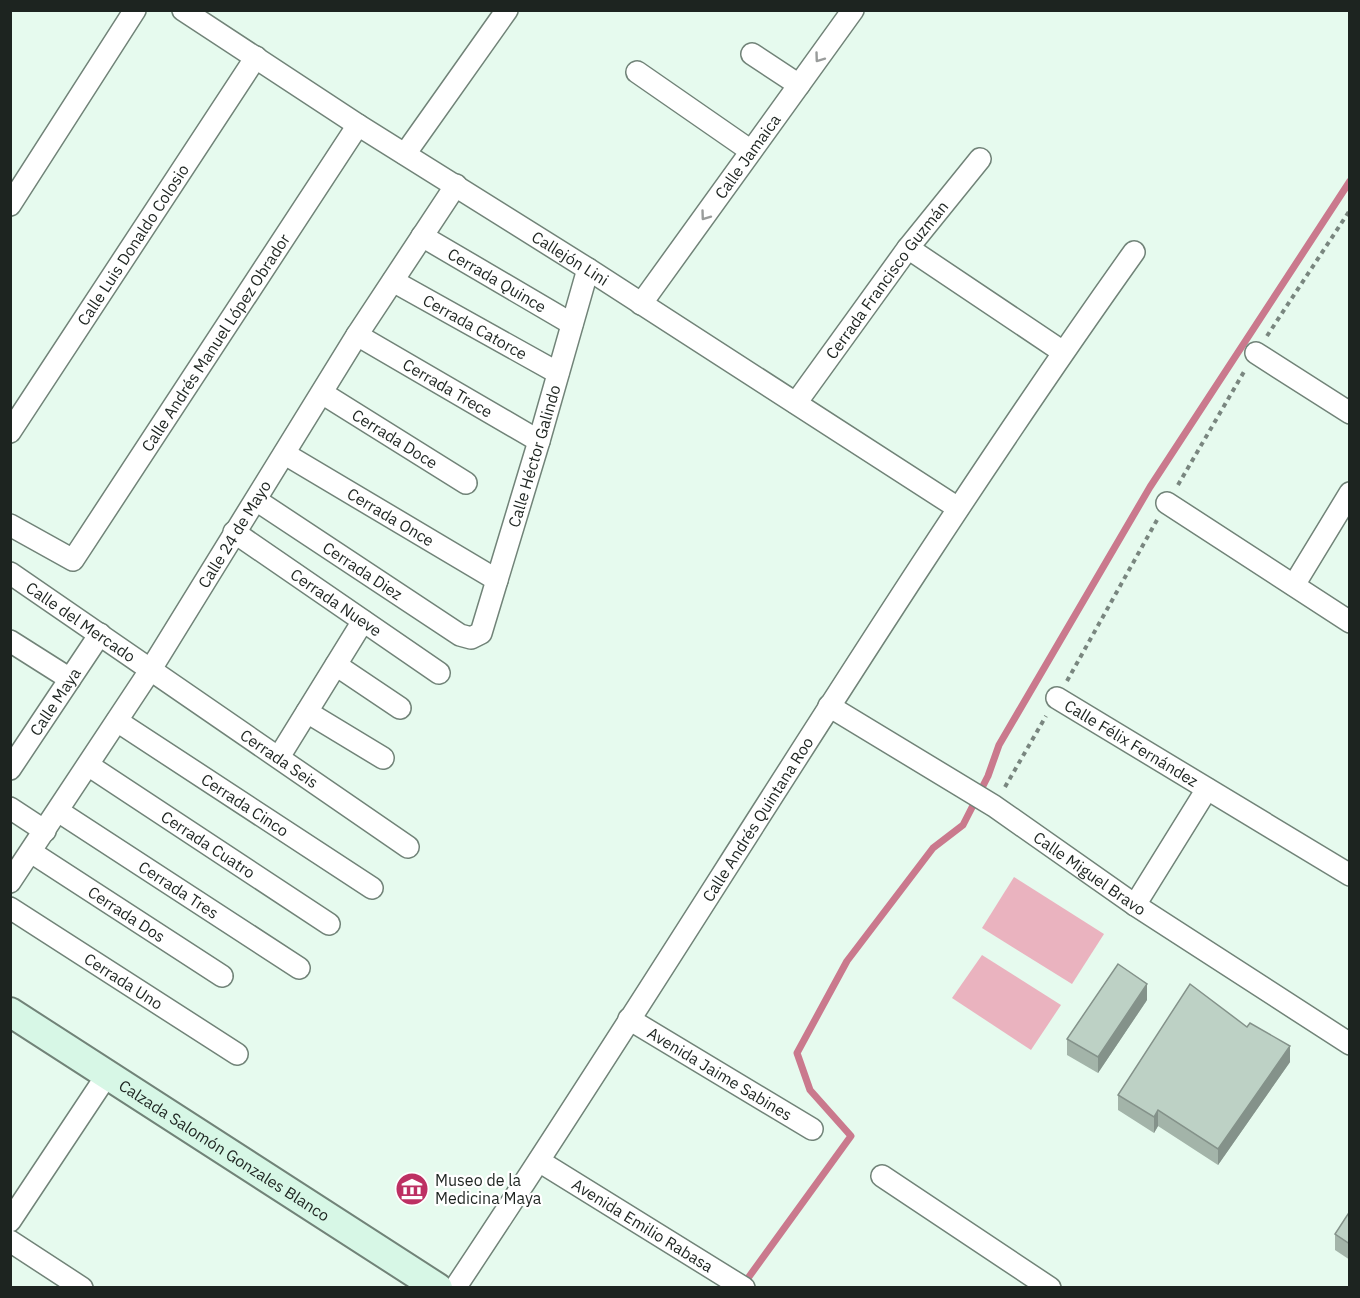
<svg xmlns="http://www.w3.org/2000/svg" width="1360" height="1298" viewBox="0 0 1360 1298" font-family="'IBM Plex Sans',sans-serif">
<rect width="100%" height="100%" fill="#e6faee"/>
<g fill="#eab3bf">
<polygon points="1014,877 1104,934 1072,984 982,928"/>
<polygon points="982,955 1061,1005 1031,1050 952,998"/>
</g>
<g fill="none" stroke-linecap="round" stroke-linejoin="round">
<polyline stroke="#ca798d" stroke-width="7" points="743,1285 851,1136 810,1090 797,1053 847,961 933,848 963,825 988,776 999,745 1150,487 1350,181"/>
<g stroke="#718378" stroke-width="24">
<g id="street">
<path id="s1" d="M183 10 358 125 588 269 958 508"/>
<polyline points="752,54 799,85"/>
<polyline points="637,72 751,151"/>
<polyline points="405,154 507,10"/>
<polyline points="10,205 135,10"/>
<path id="s2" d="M422 236 572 324"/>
<polyline points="908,248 1063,352"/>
<path id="s3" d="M393 281 558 373"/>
<path id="s4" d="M641 304 853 10"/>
<path id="s5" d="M357 335 539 441"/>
<polyline points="1256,353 1350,413"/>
<path id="s6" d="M322 393 466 483"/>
<path id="s7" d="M796 403 908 248 980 159"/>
<path id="s8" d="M10 432 256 57"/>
<path id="s9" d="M285 454 497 580"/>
<path id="s10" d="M256 500 460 635 471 638 481 633 539 441 588 269"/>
<polyline points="1167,503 1350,622"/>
<path id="s11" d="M10 525 73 560 358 125"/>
<path id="s12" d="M234 532 439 673"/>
<path id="s13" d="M10 573 408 847"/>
<polyline points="1294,585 1350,493"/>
<polyline points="10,641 70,679"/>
<polyline points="336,665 400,708"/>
<path id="s14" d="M1057 698 1350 875"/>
<path id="s15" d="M829 706 994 806 1135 905 1350 1044"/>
<polyline points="307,712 383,758"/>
<path id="s16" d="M117 721 372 888"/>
<polyline points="279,757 363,621"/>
<path id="s17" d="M88 765 329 924"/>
<path id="s18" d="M10 769 100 634"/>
<polyline points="10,808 45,831"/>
<path id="s19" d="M58 811 299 968"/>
<path id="s20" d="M31 852 222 976"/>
<path id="s21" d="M10 882 151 669 357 335 456 185"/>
<polyline points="1135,905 1207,789"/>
<path id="s22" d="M10 908 237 1054"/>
<path id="s23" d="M629 1019 812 1129"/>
<path id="s24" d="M539 1161 744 1288"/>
<polyline points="882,1176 1050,1288"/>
<polyline points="10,1221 107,1075"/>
<polyline points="10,1241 82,1288"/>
<path id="s25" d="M455 1288C684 945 894 589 1134 252"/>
</g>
</g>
<g stroke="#718378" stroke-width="32">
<g id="secondary">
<path id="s26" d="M10 1012 438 1288"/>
</g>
</g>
<g stroke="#79867f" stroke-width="4" stroke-dasharray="4.5 4.5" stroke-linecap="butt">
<polyline points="1267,336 1350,210"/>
<polyline points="1178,485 1245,370"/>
<polyline points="1067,681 1157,520"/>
<polyline points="1005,787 1046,716"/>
</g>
<use href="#street" stroke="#fff" stroke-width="21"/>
<use href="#secondary" stroke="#d7f7e6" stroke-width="28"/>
</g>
<g fill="#a3b4a9">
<polygon points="1147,1000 1098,1073 1067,1055 1067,1039"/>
<polygon points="1290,1062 1218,1165 1158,1126 1154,1133 1118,1110 1118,1095"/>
<polygon points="1350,1211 1350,1260 1335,1250 1335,1234"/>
</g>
<g fill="#84928a">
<polygon points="1147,984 1147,1000 1098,1073 1098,1057"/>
<polygon points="1290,1046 1290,1062 1218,1165 1218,1149"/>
<polygon points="1158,1110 1158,1126 1154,1133 1154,1117"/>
</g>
<g fill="#bdd1c5" stroke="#84928a" stroke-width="1.5">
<polygon points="1118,964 1147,984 1098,1057 1067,1039"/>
<polygon points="1190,984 1247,1027 1250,1023 1290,1046 1218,1149 1158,1110 1154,1117 1118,1095"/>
<polygon points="1350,1211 1350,1244 1335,1234"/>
</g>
<defs><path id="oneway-chevron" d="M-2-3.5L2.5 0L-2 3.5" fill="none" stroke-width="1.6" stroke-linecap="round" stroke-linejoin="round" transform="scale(1.5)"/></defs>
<g stroke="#999c9b">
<use href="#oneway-chevron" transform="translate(819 58) rotate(126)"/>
<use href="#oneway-chevron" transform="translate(705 216) rotate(126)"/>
</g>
<defs>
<g id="museum-disc" transform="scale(1.725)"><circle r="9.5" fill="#bd3063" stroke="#fff"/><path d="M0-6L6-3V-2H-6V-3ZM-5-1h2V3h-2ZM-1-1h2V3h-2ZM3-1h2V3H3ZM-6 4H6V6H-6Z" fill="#fff"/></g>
</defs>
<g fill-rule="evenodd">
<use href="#museum-disc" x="412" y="1189"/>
</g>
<g text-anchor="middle" stroke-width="4.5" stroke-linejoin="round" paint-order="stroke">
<g font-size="16" fill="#1d2420" stroke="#fff">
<text dy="6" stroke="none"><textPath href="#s4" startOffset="182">Calle Jamaica</textPath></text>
<text dy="6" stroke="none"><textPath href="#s8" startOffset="224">Calle Luis Donaldo Colosio</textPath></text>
<text dy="6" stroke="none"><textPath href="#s1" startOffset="460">Callejón Lini</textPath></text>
<text dy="6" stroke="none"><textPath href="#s2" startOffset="87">Cerrada Quince</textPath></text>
<text dy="6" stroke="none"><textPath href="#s7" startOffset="153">Cerrada Francisco Guzmán</textPath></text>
<text dy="6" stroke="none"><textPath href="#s3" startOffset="94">Cerrada Catorce</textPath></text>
<text dy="6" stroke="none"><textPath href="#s11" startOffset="332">Calle Andrés Manuel López Obrador</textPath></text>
<text dy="6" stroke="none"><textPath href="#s5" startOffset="105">Cerrada Trece</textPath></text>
<text dy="6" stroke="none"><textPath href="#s6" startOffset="86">Cerrada Doce</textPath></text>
<text dy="6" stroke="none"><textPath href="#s10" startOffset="452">Calle Héctor Galindo</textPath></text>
<text dy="6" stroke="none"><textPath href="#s9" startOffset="123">Cerrada Once</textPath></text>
<text dy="6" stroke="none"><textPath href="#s21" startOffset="414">Calle 24 de Mayo</textPath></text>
<text dy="6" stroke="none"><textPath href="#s10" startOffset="128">Cerrada Diez</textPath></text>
<text dy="6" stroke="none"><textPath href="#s12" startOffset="124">Cerrada Nueve</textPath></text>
<text dy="6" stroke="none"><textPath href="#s13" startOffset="86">Calle del Mercado</textPath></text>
<text dy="6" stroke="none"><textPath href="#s18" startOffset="81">Calle Maya</textPath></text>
<text dy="6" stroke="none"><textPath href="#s14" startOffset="87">Calle Félix Fernández</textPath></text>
<text dy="6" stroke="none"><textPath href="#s13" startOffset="327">Cerrada Seis</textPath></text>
<text dy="6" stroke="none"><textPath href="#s16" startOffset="153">Cerrada Cinco</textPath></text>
<text dy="6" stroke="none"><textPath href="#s25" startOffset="558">Calle Andrés Quintana Roo</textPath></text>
<text dy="6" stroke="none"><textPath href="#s17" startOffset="144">Cerrada Cuatro</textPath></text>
<text dy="6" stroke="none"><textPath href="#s15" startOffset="310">Calle Miguel Bravo</textPath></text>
<text dy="6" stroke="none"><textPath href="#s19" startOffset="144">Cerrada Tres</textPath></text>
<text dy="6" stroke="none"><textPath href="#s20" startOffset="114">Cerrada Dos</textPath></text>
<text dy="6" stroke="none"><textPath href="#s22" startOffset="135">Cerrada Uno</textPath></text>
<text dy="6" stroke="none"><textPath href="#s23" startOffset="106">Avenida Jaime Sabines</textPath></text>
<text dy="6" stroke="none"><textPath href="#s26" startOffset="255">Calzada Salomón Gonzales Blanco</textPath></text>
<text dy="6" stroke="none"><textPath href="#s24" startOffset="122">Avenida Emilio Rabasa</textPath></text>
</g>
<g font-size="16" fill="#1d2420" stroke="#fff" text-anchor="start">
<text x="435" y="1186">Museo de la<tspan x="435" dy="18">Medicina Maya</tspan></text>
</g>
</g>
<rect width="1360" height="1298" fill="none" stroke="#1d2420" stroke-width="24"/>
</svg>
